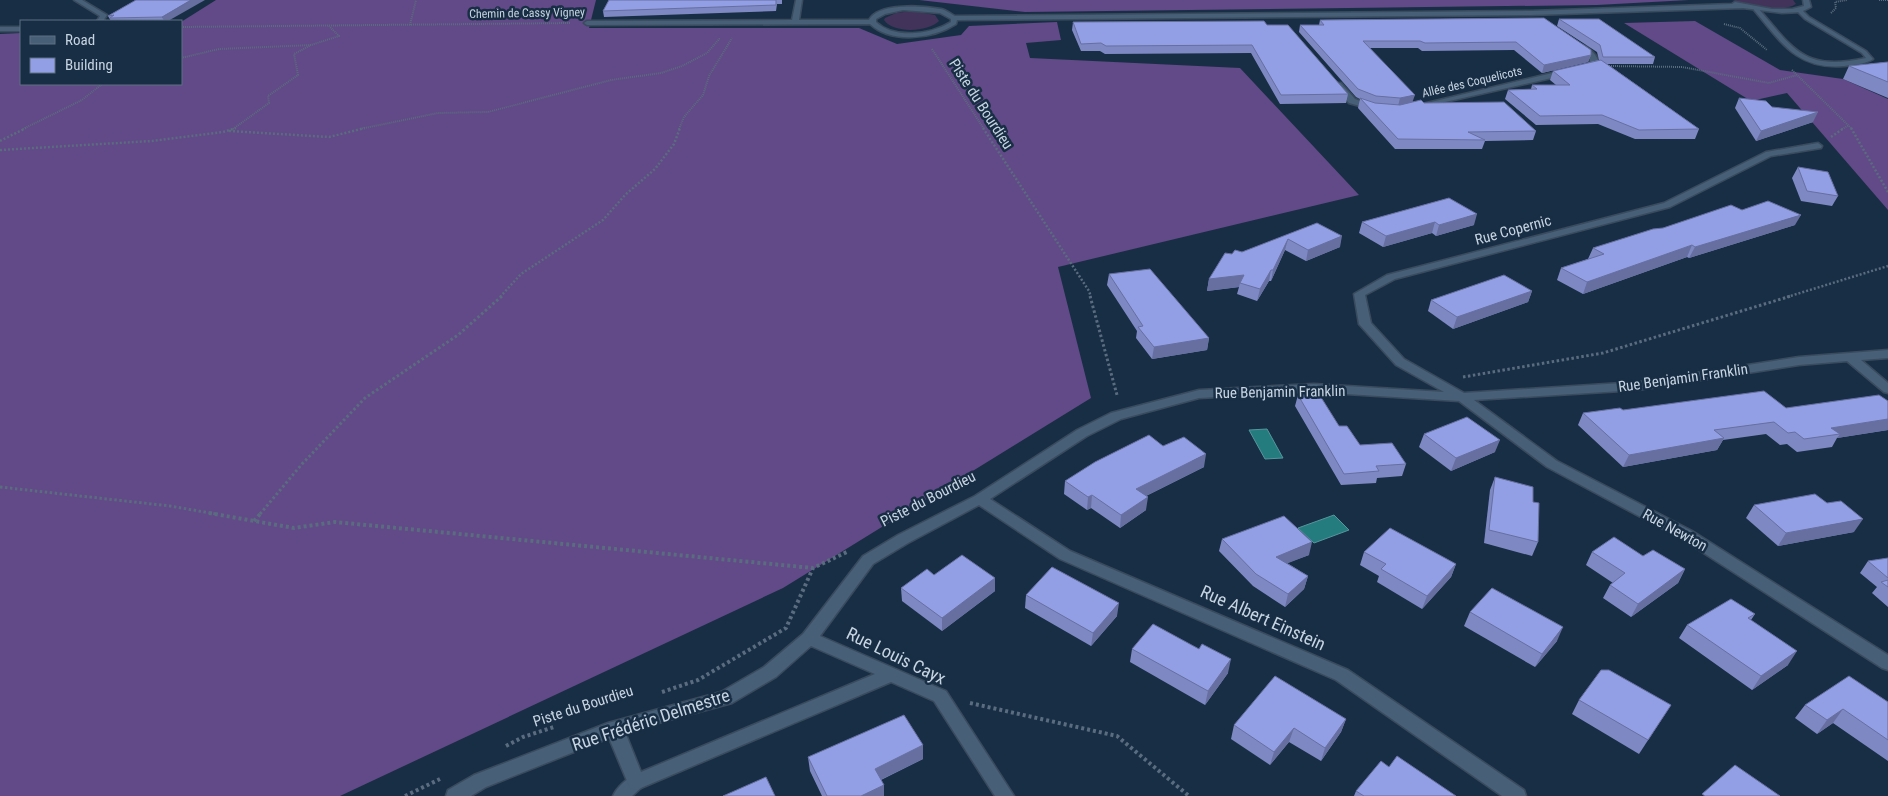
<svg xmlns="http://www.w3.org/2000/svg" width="1888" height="796" viewBox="0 0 1888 796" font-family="'Roboto Condensed',sans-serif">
<rect width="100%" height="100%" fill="#182e44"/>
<g fill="#42335a">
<path d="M1732 0H1793L1796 4C1781 14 1748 5 1732 0Z"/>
<path d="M912 11 935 15 939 21C928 32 894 34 884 20L885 18 896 13Z"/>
</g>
<g fill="#624987">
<polygon points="216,0 596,0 589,28 859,28 897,44 961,35 969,26 1057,22 1061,40 1026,43 1030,58 1240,68 1359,195 1058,267 1091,398 783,588 340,796 0,796 0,34 21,33 21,84 181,84 181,22"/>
<polygon points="919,0 1689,0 1597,5 1025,12"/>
<polygon points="1695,21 1780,70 1843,79 1888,99 1888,210 1787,93 1751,101 1624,23"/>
</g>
<g fill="#247c7f" stroke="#55969d">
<polygon points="1267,429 1283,458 1265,459 1249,430"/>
<polygon points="1334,515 1349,530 1314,543 1298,528"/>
</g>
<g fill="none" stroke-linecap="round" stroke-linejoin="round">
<g stroke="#394b5d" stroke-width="3">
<g id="lane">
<path d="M1754 8H1758C1795 51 1804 71 1866 58L1862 53 1805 19 1798 12V10H1802L1809 17 1866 51 1873 59C1866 64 1853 65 1844 66 1797 70 1781 42 1754 10Z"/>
<path d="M636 775 642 777 644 782 642 787 632 796H613C617 787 627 778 636 775Z"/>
</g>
</g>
<g stroke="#394b5d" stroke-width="3">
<g id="street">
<polygon points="74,0 82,0 107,15 103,21 97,21 100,16"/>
<path d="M796 0H802L799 20H869C878 2 924 6 941 9 946 10 951 14 955 16L1531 11 1732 4 1735 2 1772 9H1792L1804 6 1803 0H1809L1811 7 1801 12 1782 13 1743 8 1531 15 957 20 956 24C933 39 891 44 870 24L587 25 584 23 587 21 792 20ZM903 10 940 13 951 19V22C930 35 894 39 876 22V19L885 14Z"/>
<rect x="0" y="27" width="21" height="4"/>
<path d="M1576 44C1586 44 1596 53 1599 62L1596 68 1414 109 1410 107 1590 64V57L1576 48Z"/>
<polygon points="1335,83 1341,83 1355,99 1378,108 1374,110 1349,103 1335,87"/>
<path d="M1818 143 1822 146 1821 148 1771 156 1670 207 1395 279 1365 295 1371 323 1404 359 1464 393 1638 382 1799 357 1888 350V358L1861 360 1888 383V393L1884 392 1847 361 1799 365 1638 390 1474 400 1557 461 1692 531 1888 655V670L1882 668 1682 539 1547 467 1459 401 1314 392 1199 398 1121 419 1087 436 990 499 1070 551 1348 670 1524 790 1526 796H1502L1336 680 1060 559 979 505 908 543 873 564 820 636 946 691 1014 796H995L934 701 891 682 636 790 630 788 609 738 486 787 471 796H446L448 790 474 775 608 723 721 692 764 667 803 634 863 556 898 535 975 496 1077 430 1111 413 1199 390 1314 384 1444 392 1396 365 1359 324 1354 294 1387 275 1664 203 1766 152ZM811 646 875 674 641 772 625 732 732 703 776 677Z"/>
</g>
</g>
<g stroke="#5a6c7f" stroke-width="2" stroke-dasharray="1 1" stroke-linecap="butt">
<polyline points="1879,0 1888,0"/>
<polyline points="1831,13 1836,8 1835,2 1847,0"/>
<polyline points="1724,24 1740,28 1767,50"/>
<polyline points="410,25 416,0"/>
<polyline points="181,27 571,23"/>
<polyline points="932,49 984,129"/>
<polyline points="181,58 219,49 311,45 339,36 329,26"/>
<polyline points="1609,66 1682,67 1769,83 1797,75"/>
<polyline points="1792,70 1852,129"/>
<polyline points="23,129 82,100 102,84"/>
<polyline points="233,129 269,103 268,96 298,75 294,54 311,45"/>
<polyline points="360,129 438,113 488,112 611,80 661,73 682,66 707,53 720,38"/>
<polyline points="679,129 684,117 703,95 709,76 732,38"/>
<polyline points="1842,129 1849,125"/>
</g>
<g stroke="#5a6c7f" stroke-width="2.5" stroke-dasharray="2 2" stroke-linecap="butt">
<polyline points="983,128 1089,291 1091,297"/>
<polyline points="1851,128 1888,192"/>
<polyline points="229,131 329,137 365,128"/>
<polyline points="1831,137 1844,128"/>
<polyline points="0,141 26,128"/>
<polyline points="0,150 152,141 223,132 236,128"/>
<polyline points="500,297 521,274 603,220 625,195 655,169 674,144 680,128"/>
<polyline points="1787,297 1888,266"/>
</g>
<g stroke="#5a6c7f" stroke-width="3" stroke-dasharray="2.5 2.5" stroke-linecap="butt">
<polyline points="1090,296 1117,395 1115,396"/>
<polyline points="1463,377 1603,353 1791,296"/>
<polyline points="0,487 170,506 216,514"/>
<polyline points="260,514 302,464 365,398 458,335 502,296"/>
</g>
<g stroke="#5a6c7f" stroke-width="4" stroke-dasharray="3 3" stroke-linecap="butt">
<polyline points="209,513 294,528 335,522 813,568"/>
<polyline points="254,521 261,513"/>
<polyline points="662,692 698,680 786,628 813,568 849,551"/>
<polyline points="970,703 1117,736 1189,796"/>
<polyline points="506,746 523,737 554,727"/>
<polyline points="405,796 440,779"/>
</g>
<use href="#lane" fill="#475f77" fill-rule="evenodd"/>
<use href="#street" fill="#475f77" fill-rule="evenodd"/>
</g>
<g fill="#7e89c4">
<polygon points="136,0 168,21 111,21 108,16"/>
<polygon points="609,0 782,0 782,4 777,4 776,11 604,17 603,11"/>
<polygon points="1544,18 1591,55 1588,62 1542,73 1514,50 1422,51 1418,48 1370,48 1413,102 1424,103 1536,131 1533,140 1485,141 1482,149 1395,149 1358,108 1360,99 1356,97 1299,32 1300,25 1319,25 1320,20"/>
<polygon points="1559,19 1655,57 1653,64 1607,64 1699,129 1695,139 1635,139 1598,124 1536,125 1505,99 1508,90 1531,89 1532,85 1556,85 1550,80 1553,71 1599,60 1597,52 1557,26"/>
<polygon points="1073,22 1267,25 1348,94 1346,103 1280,104 1251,53 1105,54 1100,51 1081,51 1072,30"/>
<polygon points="1888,62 1888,98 1843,79 1849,66"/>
<polygon points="1739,98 1772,107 1813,122 1756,141 1735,108"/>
<polygon points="1798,167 1838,196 1832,206 1801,201 1792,178"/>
<polygon points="1449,198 1474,225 1436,236 1432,233 1383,247 1359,233 1362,222"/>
<polygon points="1742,210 1795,225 1689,258 1687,257 1583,294 1557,280 1561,268 1588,259 1593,248 1663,228"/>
<polygon points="1317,223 1340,247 1306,261 1285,250 1271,281 1269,281 1257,301 1237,294 1239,287 1207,291 1209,279 1232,254 1242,252"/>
<polygon points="1109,274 1209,338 1207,350 1152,359 1136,338 1137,331 1107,285"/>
<polygon points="1532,291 1528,302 1453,329 1428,311 1431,300"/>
<polygon points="1298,395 1339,426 1360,445 1406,464 1402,476 1377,478 1376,483 1341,485 1295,406"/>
<polygon points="1888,401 1888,430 1837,438 1832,447 1797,452 1787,444 1780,445 1766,434 1723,440 1717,450 1623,467 1578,425 1583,413 1623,410 1786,408"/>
<polygon points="1424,434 1495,452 1451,471 1419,447"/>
<polygon points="1163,446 1204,467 1146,496 1146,510 1120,528 1091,508 1087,510 1064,494 1065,481"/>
<polygon points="1495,477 1533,502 1538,542 1532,556 1484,543 1490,490"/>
<polygon points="1754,505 1854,532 1778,546 1746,518"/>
<polygon points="1222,539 1309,555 1287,563 1308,576 1304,589 1285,607 1253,586 1219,551"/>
<polygon points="1364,552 1456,564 1451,577 1422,609 1377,582 1379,576 1360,565"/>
<polygon points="1592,552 1643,556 1685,569 1678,583 1631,617 1603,598 1610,585 1613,583 1586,565"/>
<polygon points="1888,558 1888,607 1872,593 1877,587 1860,573 1868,561"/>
<polygon points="934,575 995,578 995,591 942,631 902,601 901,588"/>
<polygon points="1026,595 1117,616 1091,646 1025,608"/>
<polygon points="1470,612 1557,641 1535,667 1464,626"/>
<polygon points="1755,614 1751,620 1788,665 1752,690 1679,638 1687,625"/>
<polygon points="1132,649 1228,673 1205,705 1130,662"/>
<polygon points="1579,700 1671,705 1639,754 1572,714"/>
<polygon points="1888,702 1888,761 1833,723 1817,734 1795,718 1805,705"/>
<polygon points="1346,719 1341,732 1321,761 1289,742 1270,765 1231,739 1234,725"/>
<polygon points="923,745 923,759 881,780 884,796 822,796 810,771 808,757"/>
<polygon points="1356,791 1456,796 1354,796"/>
</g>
<g fill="#666fa0">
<polygon points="191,0 205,0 168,21 164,21 162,17"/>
<polygon points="1591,55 1588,62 1542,73 1544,65"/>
<polygon points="1415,95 1412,103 1398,106 1400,98"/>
<polygon points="1818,112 1813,122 1756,141 1761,131"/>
<polygon points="1477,214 1474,225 1436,236 1439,225"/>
<polygon points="1801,215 1795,225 1689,258 1695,247"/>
<polygon points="1435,222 1432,233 1383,247 1386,236"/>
<polygon points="1342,236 1340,247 1306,261 1308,250"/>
<polygon points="1288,239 1285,250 1271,281 1273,270"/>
<polygon points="1692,245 1687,257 1583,294 1587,282"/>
<polygon points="1271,270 1269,281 1257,301 1260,289"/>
<polygon points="1244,275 1240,283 1239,287 1207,291 1209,279"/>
<polygon points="1532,291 1528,302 1453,329 1457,317"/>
<polygon points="1209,338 1207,350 1152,359 1154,347"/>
<polygon points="1888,419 1888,430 1837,438 1840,434 1831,428"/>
<polygon points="1724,438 1717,450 1623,467 1629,455"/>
<polygon points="1500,440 1495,452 1451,471 1456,458"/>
<polygon points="1206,454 1204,467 1134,502 1136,489"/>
<polygon points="1092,495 1091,508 1087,510 1088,497"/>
<polygon points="1148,497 1146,510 1120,528 1121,515"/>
<polygon points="1863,519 1854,532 1778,546 1786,533"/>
<polygon points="1312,542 1309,555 1273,569 1276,557"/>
<polygon points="1456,564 1451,577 1422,609 1427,596"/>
<polygon points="1685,569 1678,583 1631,617 1638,604"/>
<polygon points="1308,576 1304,589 1285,607 1288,594"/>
<polygon points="995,578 995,591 942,631 942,618"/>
<polygon points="1119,603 1117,616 1091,646 1093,633"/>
<polygon points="1563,627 1557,641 1535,667 1542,654"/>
<polygon points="1797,651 1788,665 1752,690 1761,676"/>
<polygon points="1231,659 1228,673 1205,705 1208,691"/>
<polygon points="1843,709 1833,723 1817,734 1827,720"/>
<polygon points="1346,719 1341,732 1321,761 1325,748"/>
<polygon points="1294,728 1289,742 1270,765 1274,752"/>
<polygon points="923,745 923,759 876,782 875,769"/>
<polygon points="884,785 884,796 861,796"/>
</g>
<g fill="#929fe4" stroke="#666fa0">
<polygon points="136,0 191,0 162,17 110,18 114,15 108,16"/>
<polygon points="609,0 776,0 776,5 603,11"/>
<polygon points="1544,18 1591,50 1591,55 1544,65 1516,42 1425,43 1420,41 1363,41 1415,95 1400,98 1376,96 1358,89 1300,25 1324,25 1320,20"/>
<polygon points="1559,19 1599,19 1655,57 1603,57 1600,45"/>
<polygon points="1264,21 1267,25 1288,25 1348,94 1281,95 1252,45 1106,46 1101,43 1081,44 1073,22"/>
<polygon points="1601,60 1699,129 1639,130 1602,115 1540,116 1508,90 1537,89 1532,85 1570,85 1553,71"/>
<polygon points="1888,62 1888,82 1849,66"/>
<polygon points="1360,98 1375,103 1400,105 1421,100 1424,103 1504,102 1536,131 1468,132 1485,140 1398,139"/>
<polygon points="1739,98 1766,101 1772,107 1818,112 1761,131"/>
<polygon points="1798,167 1828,172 1838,196 1807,191"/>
<polygon points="1449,198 1477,214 1439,225 1435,222 1386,236 1362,222"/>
<polygon points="1768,201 1801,215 1695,247 1692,245 1587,282 1561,268 1604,254 1593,248 1653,229 1663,228 1731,205 1742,210"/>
<polygon points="1317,223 1342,236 1308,250 1288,239 1273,270 1271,270 1260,289 1240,283 1244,275 1209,279 1225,253 1232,254 1235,250 1242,252"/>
<polygon points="1150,269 1209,338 1154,347 1138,327 1143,326 1109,274"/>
<polygon points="1504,275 1532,291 1457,317 1431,300"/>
<polygon points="1314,386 1339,426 1347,426 1360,445 1392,443 1406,464 1376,466 1379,471 1344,474 1298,395"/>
<polygon points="1764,391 1786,408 1879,395 1888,401 1888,419 1831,428 1840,434 1804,439 1795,432 1788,433 1774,422 1714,430 1724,438 1629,455 1583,413 1620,408 1623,410"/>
<polygon points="1467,417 1500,440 1456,458 1424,434"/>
<polygon points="1149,435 1163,446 1184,437 1206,454 1136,489 1148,497 1121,515 1092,495 1088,497 1065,481 1095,462"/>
<polygon points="1495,477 1533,487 1533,502 1539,503 1538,542 1489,530"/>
<polygon points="1815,494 1827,503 1841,501 1863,519 1786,533 1754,505"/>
<polygon points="1284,516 1312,542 1276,557 1308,576 1288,594 1256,574 1222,539"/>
<polygon points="1390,528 1456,564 1427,596 1381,569 1386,564 1364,552"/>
<polygon points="1614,537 1643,556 1653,550 1685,569 1638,604 1610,585 1625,573 1592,552"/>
<polygon points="962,555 995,578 942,618 901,588 927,569 934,575"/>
<polygon points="1888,558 1888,578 1868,561"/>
<polygon points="1052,567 1119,603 1093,633 1026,595"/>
<polygon points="1888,580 1888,587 1881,582"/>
<polygon points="1492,588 1563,627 1542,654 1470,612"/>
<polygon points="1731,599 1755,614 1748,618 1797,651 1761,676 1687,625"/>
<polygon points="1153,624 1199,649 1202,644 1231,659 1208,691 1132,649"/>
<polygon points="1601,670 1609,670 1671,705 1648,740 1579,700"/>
<polygon points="1275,676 1346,719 1325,748 1294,728 1274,752 1234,725"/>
<polygon points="1849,676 1888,702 1888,740 1843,709 1827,720 1805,705"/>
<polygon points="904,715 923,745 875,769 884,785 861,796 827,796 808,757"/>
<polygon points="1397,756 1456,796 1364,796 1356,791 1381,761 1389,767"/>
<polygon points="1735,765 1780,796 1705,796 1702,794"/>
<polygon points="766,777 775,796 723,796"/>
</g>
<g text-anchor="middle" stroke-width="5" stroke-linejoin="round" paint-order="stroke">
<g font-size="12" fill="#c7d4e2" stroke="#182e44">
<text transform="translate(527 13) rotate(-1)" y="4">Chemin de Cassy Vigney</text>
<text transform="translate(1472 82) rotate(-13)" y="4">Allée des Coquelicots</text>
</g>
<g font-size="15" fill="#c7d4e2" stroke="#182e44">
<text transform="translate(981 104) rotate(57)" y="5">Piste du Bourdieu</text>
<text transform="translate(1513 230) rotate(-15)" y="5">Rue Copernic</text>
<text transform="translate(1683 378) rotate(-8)" y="5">Rue Benjamin Franklin</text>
<text transform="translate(1280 392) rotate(-1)" y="5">Rue Benjamin Franklin</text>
<text transform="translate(928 499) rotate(-27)" y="5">Piste du Bourdieu</text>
<text transform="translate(1675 530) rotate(29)" y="5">Rue Newton</text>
<text transform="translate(583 706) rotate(-18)" y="5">Piste du Bourdieu</text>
</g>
<g font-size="18" fill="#c7d4e2" stroke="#182e44">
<text transform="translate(1263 618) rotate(24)" y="6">Rue Albert Einstein</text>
<text transform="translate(896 656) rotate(26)" y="6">Rue Louis Cayx</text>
<text transform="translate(651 720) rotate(-18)" y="6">Rue Frédéric Delmestre</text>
</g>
</g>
<rect x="20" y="20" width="162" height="65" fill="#182e44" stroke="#5e7083"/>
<rect x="30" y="36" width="25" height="8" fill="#475f77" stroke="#5e7083"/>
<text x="65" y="45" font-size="15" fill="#c7d4e2">Road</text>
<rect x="30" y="58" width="25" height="15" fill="#929fe4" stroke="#5e7083"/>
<text x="65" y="70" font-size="15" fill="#c7d4e2">Building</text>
</svg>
